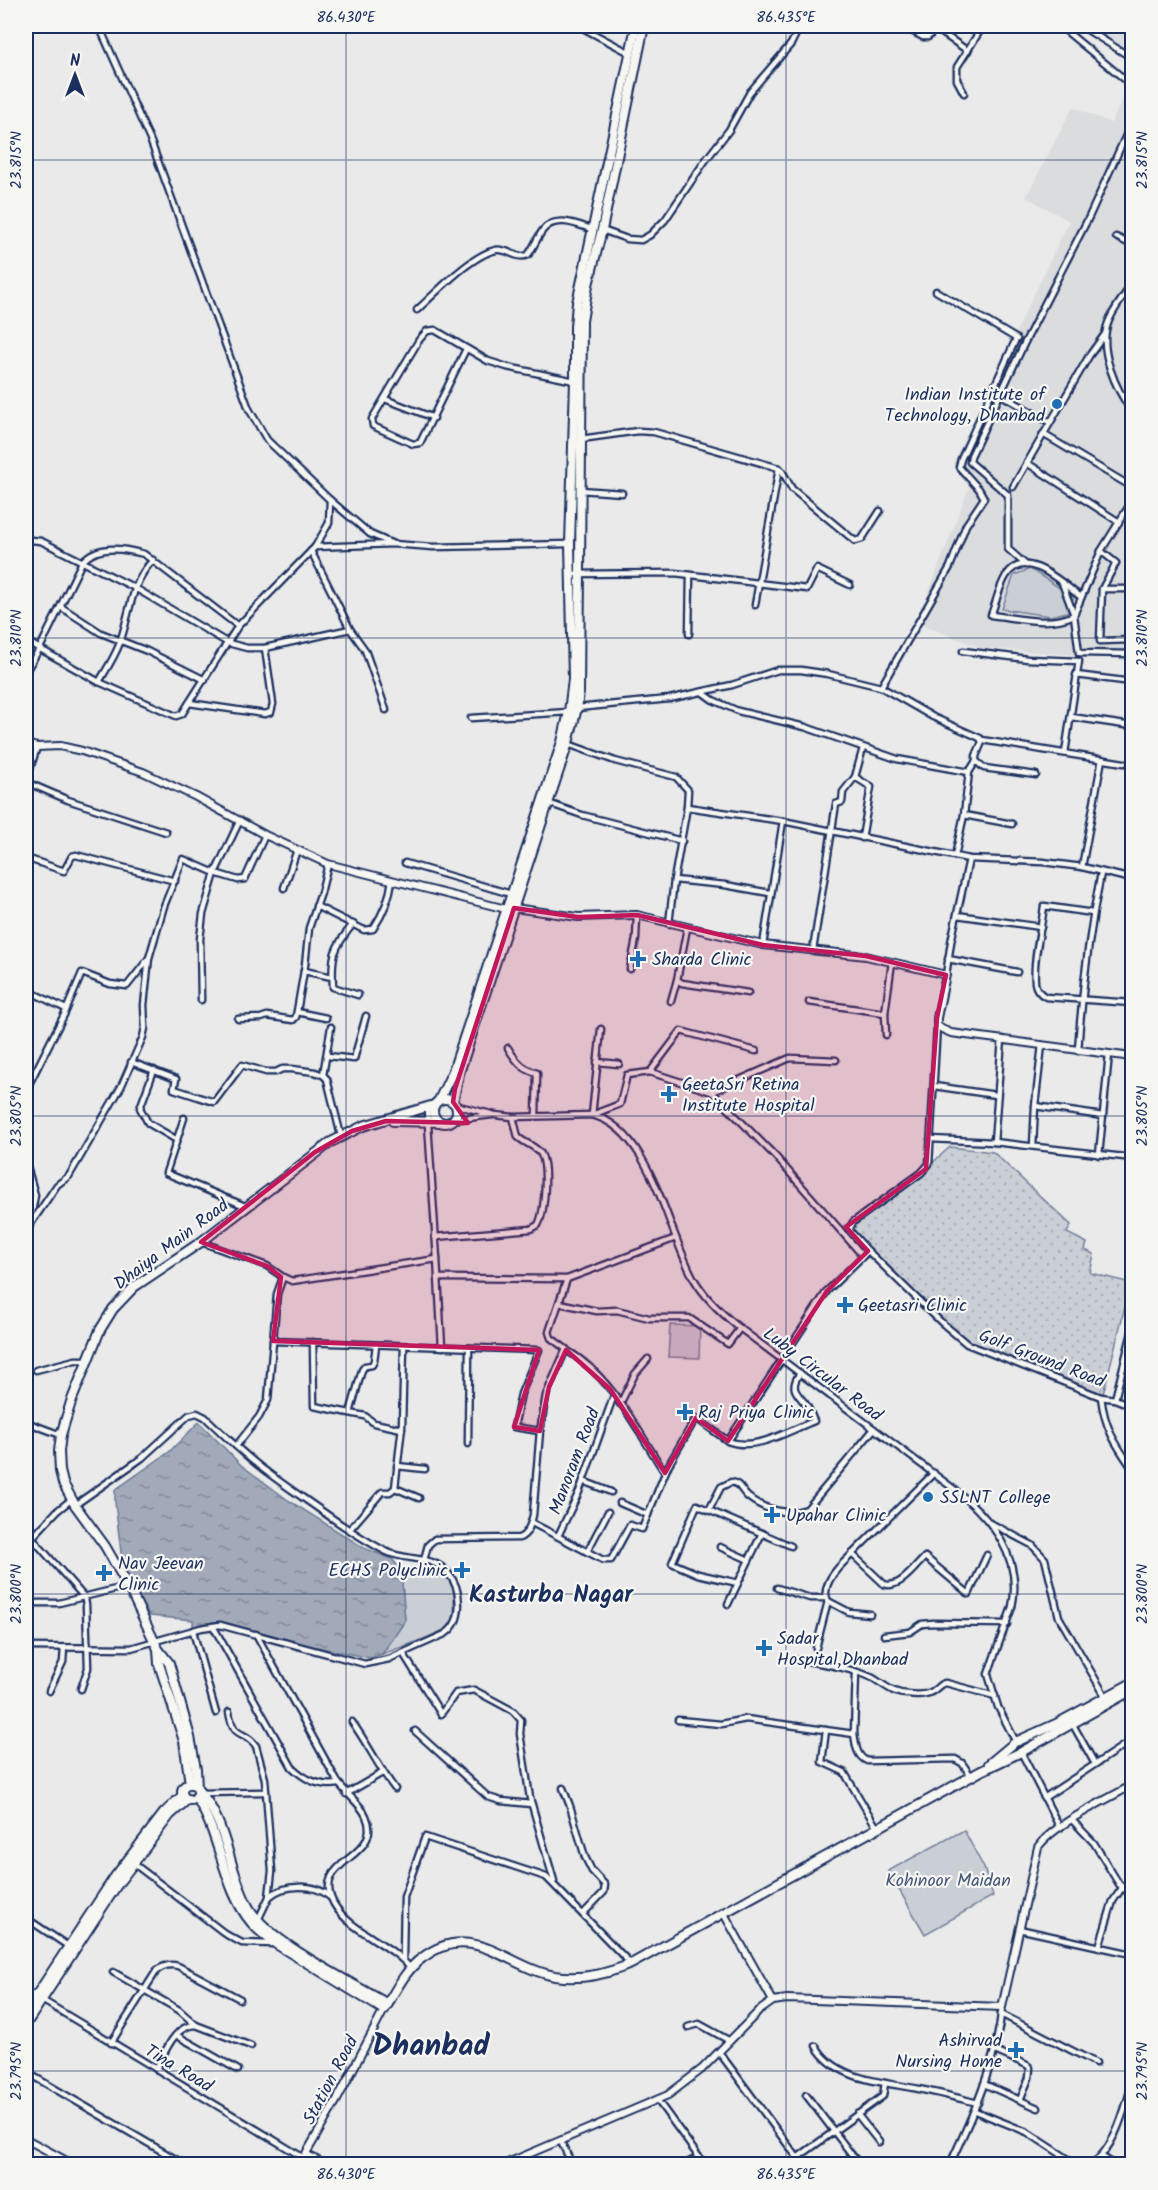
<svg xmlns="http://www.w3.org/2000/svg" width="1158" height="2190" viewBox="0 0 1158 2190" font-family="Kalam,sans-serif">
<defs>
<pattern id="grass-dots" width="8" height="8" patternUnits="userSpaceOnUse" patternTransform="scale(1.5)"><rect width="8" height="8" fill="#caced5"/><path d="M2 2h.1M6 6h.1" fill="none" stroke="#adb1b9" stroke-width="1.8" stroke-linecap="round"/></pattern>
<pattern id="water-ripples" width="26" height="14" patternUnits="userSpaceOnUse" patternTransform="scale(1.5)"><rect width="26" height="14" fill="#a2aaba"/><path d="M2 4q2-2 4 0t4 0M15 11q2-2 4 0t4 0" fill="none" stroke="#838b9a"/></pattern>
</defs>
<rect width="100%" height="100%" fill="#e9eae9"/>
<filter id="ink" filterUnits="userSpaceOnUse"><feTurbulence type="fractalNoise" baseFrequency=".0167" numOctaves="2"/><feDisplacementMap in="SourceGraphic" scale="12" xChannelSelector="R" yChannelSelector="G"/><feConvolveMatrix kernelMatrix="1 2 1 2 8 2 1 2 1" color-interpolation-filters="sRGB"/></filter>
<g filter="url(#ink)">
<g fill="#dadcde">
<polygon points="1084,26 1132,26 1132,55"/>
<polygon points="1132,80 1132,665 1117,658 981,648 917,623 969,487 953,463 1069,221 1026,197 1073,107 1111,123"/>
</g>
<polygon fill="url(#grass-dots)" stroke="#727e9a" stroke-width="1.5" points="950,1147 993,1152 1071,1225 1067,1233 1087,1243 1085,1250 1094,1254 1090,1273 1131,1283 1103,1394 968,1342 943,1325 839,1229 921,1173"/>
<g fill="#caced5" stroke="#727e9a" stroke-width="1.5">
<polygon points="1030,569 1074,597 1067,612 1050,616 1002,609 1014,575"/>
<polygon points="670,1325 700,1326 699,1358 668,1357"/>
<path d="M436 1565C449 1575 455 1585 454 1601 454 1608 456 1618 451 1624 445 1634 395 1649 382 1654L405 1621 401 1570C412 1565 426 1574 436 1565Z"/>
<polygon points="964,1830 984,1868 993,1896 925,1934 888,1871"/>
</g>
<polygon fill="url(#water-ripples)" stroke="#6c7995" stroke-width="1.5" points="199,1422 241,1465 288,1500 364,1548 392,1559 401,1570 405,1621 382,1654 370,1658 306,1645 221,1621 193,1627 193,1620 150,1616 128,1582 129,1581 119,1562 122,1560 115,1503 115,1490 169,1452"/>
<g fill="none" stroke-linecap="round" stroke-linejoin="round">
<g stroke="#1b2f5e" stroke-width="9">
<g id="minor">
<polyline points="99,26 151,142 249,409 267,440 330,500"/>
<polyline points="551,26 552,26"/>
<polyline points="579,26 630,53"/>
<polyline points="902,26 923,37 928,37 933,32 939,31 968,51"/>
<polyline points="1060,26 1128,82"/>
<polyline points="1081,26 1132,58"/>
<polyline points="964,93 957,80 957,67 983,26"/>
<polyline points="602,230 627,239 641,240 650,235 665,220 705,161 729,130 750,92 791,44 800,26"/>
<polyline points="1116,237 1132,245"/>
<path d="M1132 283C1125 296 1113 309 1108 323 1098 350 1116 390 1132 411"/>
<polyline points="936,291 1017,339"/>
<path d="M417 310C436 293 471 255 496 250 508 248 516 260 528 255 534 247 537 238 543 230 555 214 579 225 594 230"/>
<polyline points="466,349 420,443 413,444 373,426 372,419 419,340 427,331 435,330 488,361 507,367 575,381"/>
<polyline points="993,390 1049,422"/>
<polyline points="385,399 434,418"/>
<polyline points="1043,434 1132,487"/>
<polyline points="581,439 638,431 654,432 779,468 782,471 792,489 855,541 862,539 880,511"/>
<polyline points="1027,463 1119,522"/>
<polyline points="1013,487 1089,356 1105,334"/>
<polyline points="580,490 622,493"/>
<polyline points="26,543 31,540 41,541 135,588 228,643 247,648 265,648 350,629"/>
<polyline points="393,544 315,547 329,523 330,500 370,534 393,544 433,547 570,544"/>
<polyline points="311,551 350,629 365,650 386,710"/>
<polyline points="1101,551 1116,563 1102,589 1100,641 1132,640"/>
<polyline points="1026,565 1008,549 1008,495 970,462 971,456 1024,344 1089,217 1132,122"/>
<polyline points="571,574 675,573 807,589 817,569 850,585"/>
<polyline points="1062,583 1074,615 1079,653 1132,654"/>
<polyline points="1102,589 1132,589"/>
<path d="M1081 597C1063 584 1025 546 1006 576 999 587 996 603 991 615 1018 618 1049 627 1074 615L1101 551 1132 501"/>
<polyline points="755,605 779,468"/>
<polyline points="61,607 101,633 147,651 205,680"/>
<polyline points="689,634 690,575"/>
<polyline points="26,641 99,682 176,716 182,714 189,703 265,714 271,712 273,704 265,648"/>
<polyline points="963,651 1028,659 1079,661 1065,753"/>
<path d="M26 671 40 648 82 562C97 544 123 548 144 554L238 626"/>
<polyline points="1076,675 1132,682"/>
<path d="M99 682C106 670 114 658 119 645 130 616 130 583 153 560"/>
<polyline points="881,687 950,567 966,525 984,498 979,489 959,467 961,459 1016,339"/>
<polyline points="702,692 713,700 738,711 805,727 897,759 969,772"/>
<polyline points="189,703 238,626 315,547"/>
<polyline points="577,708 669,699 732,685 778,670 801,670 828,674 881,687 933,717 980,738 982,742 976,756 976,761 984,768 1036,775"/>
<polyline points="1071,717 1132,726"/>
<polyline points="471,718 569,712"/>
<polyline points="982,740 1124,763"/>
<polyline points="568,744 615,761 676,777 688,790 687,807"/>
<polyline points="855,777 871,787 862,838"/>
<polyline points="26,782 68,800 166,832"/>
<polyline points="26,782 37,747"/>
<polyline points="548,803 582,815 682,841"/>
<polyline points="964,815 1012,824"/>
<polyline points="955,856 964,815 969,772 976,761"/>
<polyline points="26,858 64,871 72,856 76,855 175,881"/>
<polyline points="405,863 511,894"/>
<polyline points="1082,867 1102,759"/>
<polyline points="674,880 725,885 770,893"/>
<polyline points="284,888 297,850"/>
<path d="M316 906 364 930 373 929C383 914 390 898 392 880"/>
<path d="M1093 913 1044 906C1041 931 1033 958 1035 983 1036 990 1040 994 1046 997L1132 1003"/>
<polyline points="957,915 1041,927"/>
<path d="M353 924C333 949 331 956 333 987L358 995"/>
<polyline points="669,924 674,880 687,807 783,821 969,859 1043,862 1082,867 1132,879"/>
<polyline points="687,928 677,980 682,983 748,993"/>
<polyline points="763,945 783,821"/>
<polyline points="813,950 836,804 842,802 843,792 855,777 863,748"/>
<polyline points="948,959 1017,972"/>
<polyline points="630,969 636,939 637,915"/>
<polyline points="304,971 332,977"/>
<polyline points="946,975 951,942 969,859"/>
<polyline points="35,994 66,1009"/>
<polyline points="201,1000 200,939 203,914 215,873 238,880 245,879 265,835"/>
<polyline points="671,1001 677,980"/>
<polyline points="809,1002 885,1013"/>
<polyline points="297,1012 326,1018"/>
<polyline points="238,1019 261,1018 267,1016 293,1020 296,1017 305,965 309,928 321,893 328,864"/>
<polyline points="937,1025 929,1164 921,1173 853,1222 850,1228 850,1231 868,1251 941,1322 967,1344 1101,1397 1115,1399 1132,1406"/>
<polyline points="886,1035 885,1013 892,962"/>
<path d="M508 1048C516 1061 522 1069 537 1073L536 1116"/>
<path d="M1078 1051C1082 991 1089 932 1101 873"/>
<polyline points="328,1056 354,1059 366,1016"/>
<polyline points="131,1062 176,1079 174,1089 214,1102 242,1065 266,1072 276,1072 282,1069 292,1069 315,1072 323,1075 327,1079 341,1136"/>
<polyline points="597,1062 619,1064"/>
<polyline points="154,1070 140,1108 148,1123 177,1140"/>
<polyline points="650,1072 712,1092 790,1058 836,1060"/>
<polyline points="323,1075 331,1027"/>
<polyline points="934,1086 996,1095"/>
<polyline points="26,1090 65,1013 82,973 110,984 127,986 149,958"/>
<polyline points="712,1092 775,1156 863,1256"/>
<path d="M455 1105 495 1115 513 1117 592 1115C651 1129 667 1231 694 1279 705 1298 720 1312 737 1326L954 1489C991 1517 1023 1558 1012 1607L988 1674 998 1707 1016 1742"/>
<polyline points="1035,1106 1103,1116"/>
<polyline points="592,1115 620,1104 627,1075 650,1072 681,1031 756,1051"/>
<polyline points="592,1115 601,1029"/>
<polyline points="184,1118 166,1173 245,1206"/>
<polyline points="452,1120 492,1115"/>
<polyline points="930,1139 994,1142 1124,1157 1132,1155"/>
<polyline points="994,1142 1002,1039"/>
<polyline points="1033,1146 1035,1106 1042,1045"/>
<polyline points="1099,1155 1109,1054"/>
<polyline points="26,1163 35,1195 31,1218"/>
<polyline points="26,1231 57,1185 69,1176 121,1087 143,1037 145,1028 144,1005 149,958 164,906 183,859 215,873 240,820"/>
<path d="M435 1237 531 1229 538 1225C545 1212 548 1166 541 1154 536 1146 524 1143 518 1137L513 1117"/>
<polyline points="201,1242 267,1266 283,1277 292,1281 437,1259 427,1109"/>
<polyline points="437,1259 442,1347"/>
<polyline points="438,1278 567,1279 676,1238"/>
<polyline points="559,1303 597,1311 617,1310 649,1318 689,1318 728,1344 740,1328"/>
<polyline points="273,1341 539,1350 521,1394 514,1427 540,1431"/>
<polyline points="313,1342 314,1406 365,1416 374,1423 402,1429"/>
<polyline points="404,1346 402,1426 395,1488 419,1498"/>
<path d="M566 1350C612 1376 637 1430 665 1473"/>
<polyline points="36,1370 75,1360 87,1360"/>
<path d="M1101 1397C1105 1429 1115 1443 1132 1468"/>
<polyline points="1115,1399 1132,1332"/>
<polyline points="620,1404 635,1374 648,1359"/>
<polyline points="350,1413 362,1370 365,1366 372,1365 374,1361 376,1345"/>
<polyline points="26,1422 61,1435"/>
<path d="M728 1441C755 1452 788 1431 814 1421 811 1415 809 1408 805 1403 795 1392 790 1387 800 1373"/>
<polyline points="468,1444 469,1348"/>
<polyline points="236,1446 259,1417 268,1400 277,1294 283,1277"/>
<polyline points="397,1466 425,1469"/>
<polyline points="583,1481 611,1492"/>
<polyline points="620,1503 648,1515"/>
<path d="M709 1510 721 1487 731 1482C740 1483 741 1491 748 1497 764 1510 787 1516 807 1509L874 1429"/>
<polyline points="532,1523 603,1560 611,1560 630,1525 642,1529 668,1466 696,1418 728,1441 827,1291 868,1251"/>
<polyline points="992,1524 1032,1545 1045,1559 1059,1617 1107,1699"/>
<polyline points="350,1529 382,1492 390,1492 395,1488"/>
<polyline points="26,1531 84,1597 86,1604 88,1668 81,1689"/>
<polyline points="558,1536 579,1492 614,1395"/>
<polyline points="31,1539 57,1511 72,1499"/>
<polyline points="720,1547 749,1560"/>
<polyline points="587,1552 608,1512"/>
<path d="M852 1554 884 1584C899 1590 915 1567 925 1557L969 1594 987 1555"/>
<path d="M424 1560 428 1545 435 1539 519 1538C528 1535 531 1524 533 1515L540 1431 546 1395 566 1349 551 1338 549 1332 567 1279"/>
<polyline points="738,1583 698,1574 672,1563 697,1505 791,1546"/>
<polyline points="777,1588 810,1598 826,1598"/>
<polyline points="35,1603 59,1603 128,1586"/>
<polyline points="728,1604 762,1533"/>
<path d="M870 1614 849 1612 828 1601C822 1590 831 1576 839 1567L934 1473"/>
<path d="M213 1626 292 1767C305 1780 321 1787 339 1784"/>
<polyline points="193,1631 216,1713"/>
<path d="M256 1634 337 1781C345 1793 361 1804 366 1816 385 1859 309 1859 334 1904 350 1932 391 1943 411 1969"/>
<polyline points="884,1635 910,1632 922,1624 933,1623 1007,1624"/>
<path d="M26 1647 131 1648 201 1628 220 1625 365 1664 389 1659 445 1634C464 1622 462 1589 448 1573 432 1554 406 1562 385 1551 362 1539 340 1524 319 1509 302 1497 284 1485 267 1472 245 1456 225 1436 205 1417L197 1413 189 1415 142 1458 75 1505"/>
<polyline points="816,1648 828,1601"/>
<polyline points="403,1653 441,1714 456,1693 474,1690 513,1711 521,1720 520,1734 530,1798 554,1881"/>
<path d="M799 1660C822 1663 849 1668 871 1677 884 1684 892 1694 908 1694 915 1695 925 1695 931 1692 938 1689 939 1683 946 1683L995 1696"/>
<polyline points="49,1691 63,1662 64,1648"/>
<polyline points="1127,1694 1132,1703"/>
<path d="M229 1712C234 1742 244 1728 256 1746L265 1779 272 1871 269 1897 257 1922"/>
<path d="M678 1720 721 1724 746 1719 854 1734C856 1745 856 1756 867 1761L955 1759 962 1763 971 1776"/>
<path d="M352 1722C368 1744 379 1768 395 1789"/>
<polyline points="1072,1723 1095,1764"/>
<polyline points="826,1730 822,1762 844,1772 877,1828"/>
<polyline points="415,1731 488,1797 501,1801 531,1804"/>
<polyline points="854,1734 856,1672"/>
<polyline points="1021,1752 1060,1828"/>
<polyline points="563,1788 570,1806 585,1857 592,1871 605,1885 604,1892 583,1914"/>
<polyline points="200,1793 266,1792"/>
<polyline points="346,1794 382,1773"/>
<polyline points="1044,1798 1132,1740"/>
<polyline points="1072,1820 1094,1843 1119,1884 1132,1896"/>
<polyline points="133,1863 227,1935 242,1943 275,1944"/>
<path d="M269 1897C283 1884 315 1883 330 1897"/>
<polyline points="26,1918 68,1946"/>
<polyline points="1019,1929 1132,1954"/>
<polyline points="1099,1947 1113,1901 1122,1888"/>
<polyline points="403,1959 404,1897 425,1837 546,1877 631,1964"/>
<polyline points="113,1972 179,2010 196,2025"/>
<polyline points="26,1991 35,1996"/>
<polyline points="42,2000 304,2158"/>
<polyline points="1001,2014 1096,2063"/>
<polyline points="688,2027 699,2024 730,2041"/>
<polyline points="176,2035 238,2070"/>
<path d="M111 2043 157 1970C165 1965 170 1964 178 1966L240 1999"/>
<path d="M816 2046C836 2081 885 2082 919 2089 939 2093 958 2098 978 2103"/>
<polyline points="995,2051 1027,2065 1030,2068 1029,2078 1020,2100"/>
<polyline points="719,2052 802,2164"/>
<path d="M156 2069C165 2053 174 2025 196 2025L251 2046"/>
<polyline points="26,2072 184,2164"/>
<polyline points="984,2084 1038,2108"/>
<polyline points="806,2095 859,2164"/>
<polyline points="658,2101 704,2164"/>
<polyline points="975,2111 1027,2132 1076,2164"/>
<polyline points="857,2114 879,2142"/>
<polyline points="561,2142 572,2164"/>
<polyline points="1103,2157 1113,2164"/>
<polyline points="797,2158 883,2096 885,2083"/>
<polyline points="685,2164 699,2157"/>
<path d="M950 2164C974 2113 996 2064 1002 2007"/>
<path d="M1092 2164C1116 2146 1123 2113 1132 2085"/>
</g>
</g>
<g stroke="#1b2f5e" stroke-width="10">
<g id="tertiary">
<polyline points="26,744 37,747 60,746 82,751 143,772 196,797 265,835 328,864 506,909"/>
<polyline points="514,908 578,917 637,915 763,945 866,956 946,975 937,1018 937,1025 942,1029 951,1033 1132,1057"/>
<path d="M723 1912 773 2001 787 1999 1002 2007 1038 1847C1054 1824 1107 1800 1132 1785"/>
<polyline points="26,2139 72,2164"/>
<polyline points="306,2154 324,2164"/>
<polyline points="300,2164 338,2098 384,2010"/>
<polyline points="505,2164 668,2095 702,2069 759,2011 773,2001"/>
</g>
</g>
<g stroke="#1b2f5e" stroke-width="12">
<g id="primary">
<circle cx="445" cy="1111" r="12"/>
<polyline points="439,1100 453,1071 562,742 569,712 573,679 570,544 575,381 575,327 577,303 636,26"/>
<polyline points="453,1102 460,1070 568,743 577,708 579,692 582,321 588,285 602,230 644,26"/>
<polyline points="393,1121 441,1122"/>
<polyline points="158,1649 159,1664 184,1741 190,1784"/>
<polyline points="197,1788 196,1769 190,1737 169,1663 158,1649 128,1586 105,1546 75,1505 63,1483 60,1471 59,1451 61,1435 71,1402 100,1330 113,1309 134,1287 201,1242 331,1142 363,1126 434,1105"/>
</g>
</g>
<g stroke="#1b2f5e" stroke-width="12">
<g id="trunk">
<polyline points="1018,1741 1056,1724 1132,1683"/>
<polyline points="1023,1751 1132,1690"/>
<polyline points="989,1764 1013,1744"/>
<circle cx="190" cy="1792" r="8"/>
<path d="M198 1790C227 1819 228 1872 249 1908 268 1942 352 1983 388 2004"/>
<path d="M196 1797C221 1835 223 1889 251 1922 258 1931 267 1937 276 1944L384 2010C395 1992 405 1970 422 1958 472 1919 508 1968 555 1976 583 1980 606 1974 631 1964L981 1771 1019 1753"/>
<polyline points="26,2011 114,1878 164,1813 183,1795"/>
<polyline points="26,2024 117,1885 170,1815 188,1799"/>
</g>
</g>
<use href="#minor" stroke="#f6f6f2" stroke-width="4.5"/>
<use href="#tertiary" stroke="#f6f6f2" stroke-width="6"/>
<use href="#primary" stroke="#f6f6f2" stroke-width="8"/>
<use href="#trunk" stroke="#f6f6f2" stroke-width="8"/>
</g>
</g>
<path fill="#c2185b" fill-opacity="0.2" stroke="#c2185b" stroke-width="4.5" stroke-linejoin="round" d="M514 908 578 917 637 915 763 945 866 956 946 975 937 1018 926 1169 846 1227 868 1251 827 1291 728 1441 696 1418 665 1473 610 1389 566 1350 549 1387 540 1431 514 1427 539 1350 273 1341 281 1277 267 1266 201 1242 315 1152 352 1131 386 1121 468 1123 453 1102 455 1089Z"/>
<path fill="none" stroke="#1b2f5e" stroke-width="1.5" stroke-opacity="0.45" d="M346 26V2164M786 26V2164M26 160H1132M26 638H1132M26 1116H1132M26 1594H1132M26 2071H1132"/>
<g fill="#1f6fb2" stroke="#f6f6f2" stroke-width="2">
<circle cx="1057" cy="404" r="6"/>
<path d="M635 950h6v6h6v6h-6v6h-6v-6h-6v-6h6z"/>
<path d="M666 1085h6v6h6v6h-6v6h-6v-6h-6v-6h6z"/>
<path d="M842 1296h6v6h6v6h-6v6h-6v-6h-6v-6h6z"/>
<path d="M682 1403h6v6h6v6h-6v6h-6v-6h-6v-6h6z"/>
<circle cx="928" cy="1497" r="6"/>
<path d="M769 1506h6v6h6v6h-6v6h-6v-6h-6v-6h6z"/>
<path d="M459 1561h6v6h6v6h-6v6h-6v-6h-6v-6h6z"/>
<path d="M101 1564h6v6h6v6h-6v6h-6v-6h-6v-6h6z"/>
<path d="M761 1639h6v6h6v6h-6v6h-6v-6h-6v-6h6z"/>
<path d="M1013 2041h6v6h6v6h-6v6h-6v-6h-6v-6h6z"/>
</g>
<g text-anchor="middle" stroke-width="4.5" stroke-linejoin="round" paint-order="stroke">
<g font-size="18" fill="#1b2f5e" stroke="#f6f6f2" text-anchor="start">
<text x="1045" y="400" text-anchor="end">Indian Institute of<tspan x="1045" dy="21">Technology, Dhanbad</tspan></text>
<text x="652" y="965">Sharda Clinic</text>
<text x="682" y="1090">GeetaSri Retina<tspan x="682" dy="21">Institute Hospital</tspan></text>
<text x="858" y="1311">Geetasri Clinic</text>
<text x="698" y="1418">Raj Priya Clinic</text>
<text x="940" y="1503">SSLNT College</text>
<text x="786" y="1521">Upahar Clinic</text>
<text x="118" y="1569">Nav Jeevan<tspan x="118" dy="21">Clinic</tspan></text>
<text x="448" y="1576" text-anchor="end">ECHS Polyclinic</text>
<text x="777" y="1644">Sadar<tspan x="777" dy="21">Hospital,Dhanbad</tspan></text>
<text x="1002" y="2046" text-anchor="end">Ashirvad<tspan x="1002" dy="21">Nursing Home</tspan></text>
</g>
<g font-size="18" fill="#1b2f5e" stroke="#f6f6f2">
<text transform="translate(171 1244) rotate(-37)" y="6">Dhaiya Main Road</text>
<text transform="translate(1042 1358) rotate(21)" y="6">Golf Ground Road</text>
<text transform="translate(823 1374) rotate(37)" y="6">Luby Circular Road</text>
<text transform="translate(574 1461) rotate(-69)" y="6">Manoram Road</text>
<text transform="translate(179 2068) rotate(31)" y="6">Tina Road</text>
<text transform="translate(330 2080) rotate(-62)" y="6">Station Road</text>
</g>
<g font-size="18" fill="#47577c" stroke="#f6f6f2">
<text x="948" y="1886">Kohinoor Maidan</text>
</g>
<g font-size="24" font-weight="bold" fill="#1b2f5e" stroke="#f6f6f2">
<text x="551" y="1602">Kasturba Nagar</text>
</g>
<g font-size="30" font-weight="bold" fill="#1b2f5e" stroke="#f6f6f2">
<text x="431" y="2055">Dhanbad</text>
</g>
</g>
<rect width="1158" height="2190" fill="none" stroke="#f6f6f2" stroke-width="66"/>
<g transform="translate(75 75)" stroke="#f6f6f2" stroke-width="4.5" paint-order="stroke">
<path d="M0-4.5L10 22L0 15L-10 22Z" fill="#1b2f5e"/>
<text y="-9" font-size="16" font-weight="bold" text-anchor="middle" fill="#1b2f5e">N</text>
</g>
<rect x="33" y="33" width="1092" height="2124" fill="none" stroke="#1b2f5e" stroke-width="2"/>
<g font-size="15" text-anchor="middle" fill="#1b2f5e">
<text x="346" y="22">86.430°E</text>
<text x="786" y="22">86.435°E</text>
<text transform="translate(16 160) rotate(-90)" y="5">23.815°N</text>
<text transform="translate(1142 160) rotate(-90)" y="5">23.815°N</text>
<text transform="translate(16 638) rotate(-90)" y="5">23.810°N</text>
<text transform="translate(1142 638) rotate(-90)" y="5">23.810°N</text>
<text transform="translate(16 1116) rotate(-90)" y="5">23.805°N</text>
<text transform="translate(1142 1116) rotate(-90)" y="5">23.805°N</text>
<text transform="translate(16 1594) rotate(-90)" y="5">23.800°N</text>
<text transform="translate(1142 1594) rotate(-90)" y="5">23.800°N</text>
<text transform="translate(16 2071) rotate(-90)" y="5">23.795°N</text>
<text transform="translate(1142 2071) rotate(-90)" y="5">23.795°N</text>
<text x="346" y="2179">86.430°E</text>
<text x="786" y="2179">86.435°E</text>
</g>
</svg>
